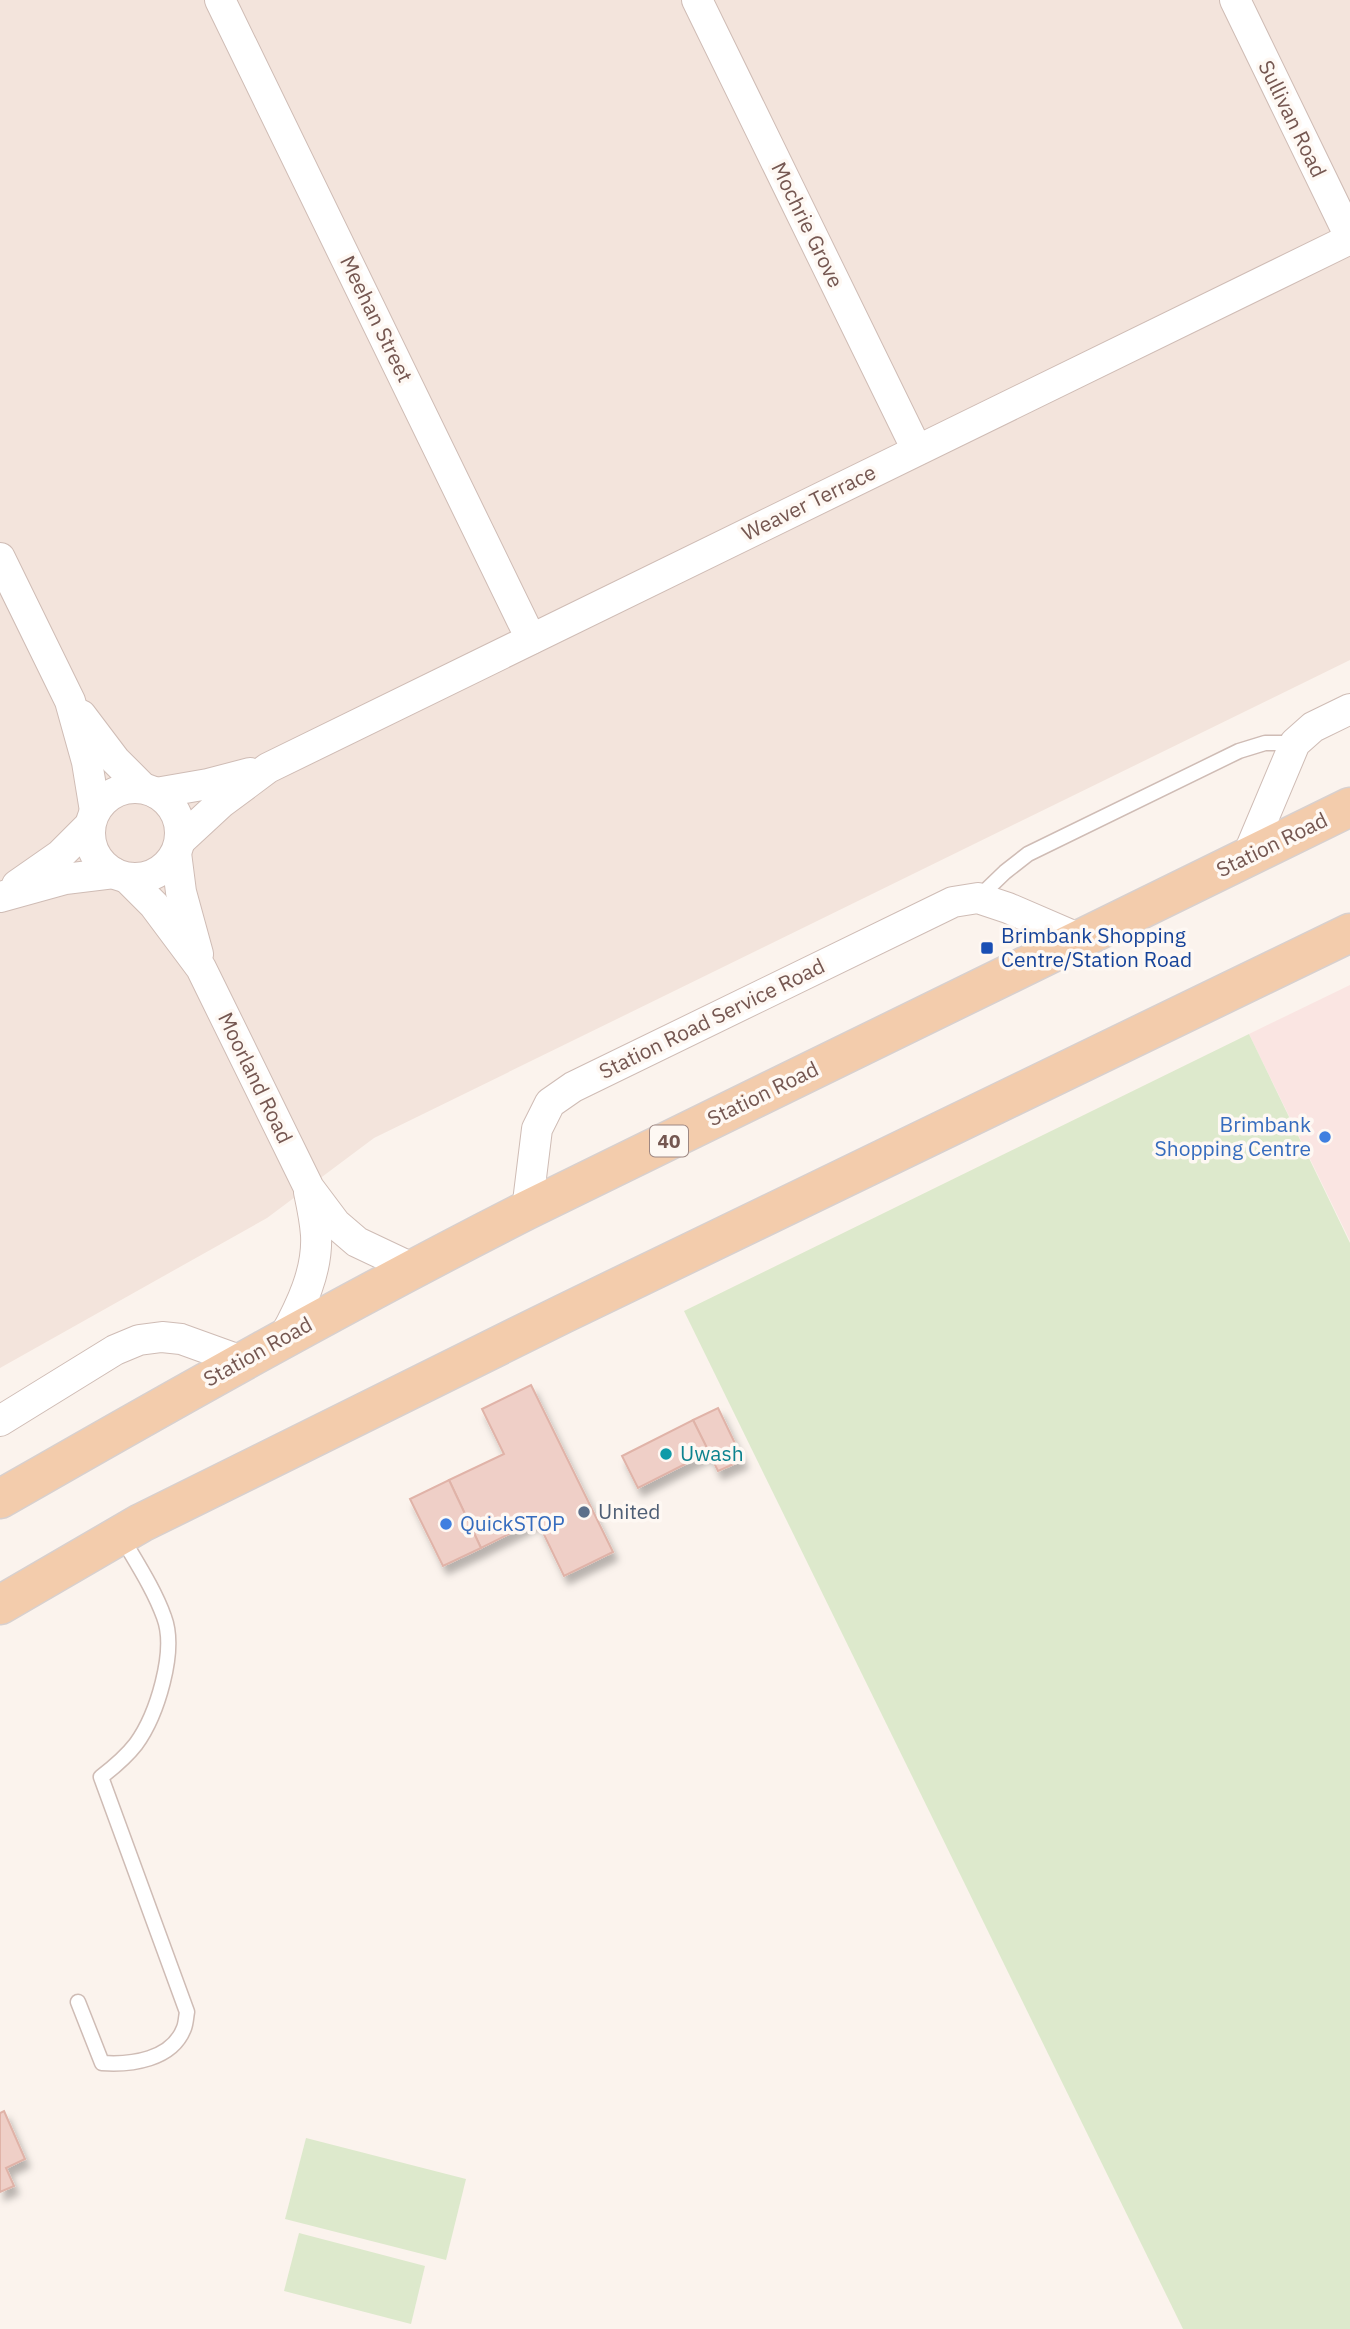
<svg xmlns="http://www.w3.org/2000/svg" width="1350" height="2329" viewBox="0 0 1350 2329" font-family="'IBM Plex Sans',sans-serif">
<defs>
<filter id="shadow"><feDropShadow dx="4.5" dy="8" stdDeviation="3.5" flood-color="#0004"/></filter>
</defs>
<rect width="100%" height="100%" fill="#fbf3ed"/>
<polygon fill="#f3e4dc" points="0,0 1350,0 1350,660 374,1138 267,1218 0,1368"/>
<polygon fill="#fae5e2" points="1350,985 1350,1241 1249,1034"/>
<g fill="#dde9cc">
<polygon points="1249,1034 1350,1243 1350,2329 1183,2329 684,1311"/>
<polygon points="306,2138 466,2179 446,2260 285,2219"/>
<polygon points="299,2233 425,2266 411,2324 284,2291"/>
</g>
<g fill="#efcfc7" stroke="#e0b3a8" stroke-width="2" filter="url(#shadow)">
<polygon points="531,1385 613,1552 564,1576 537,1520 481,1548 449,1480 504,1454 482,1409"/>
<polygon points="718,1408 743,1460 718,1471 693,1420"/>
<polygon points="693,1420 709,1452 638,1488 622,1456"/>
<polygon points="449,1480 481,1548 443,1566 410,1499"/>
<polygon points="4,2111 25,2159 6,2168 14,2186 0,2192 0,2113"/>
</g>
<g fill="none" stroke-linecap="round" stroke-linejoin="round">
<g stroke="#cfbcb5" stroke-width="17">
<g id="service">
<polyline points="978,898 1005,872 1028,854 1239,751 1265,743 1295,743"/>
<path d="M78 2002 102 2063C131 2065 172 2060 184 2028 186 2023 186 2017 187 2012L101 1777C114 1767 126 1757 136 1744 157 1715 177 1651 164 1617 154 1589 136 1562 121 1536"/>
</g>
</g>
<g stroke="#cfbcb5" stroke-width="32">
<g id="minor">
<polyline points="220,0 531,639"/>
<polyline points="697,0 917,450"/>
<polyline points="1235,0 1350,237"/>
<polyline points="0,558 70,701 87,762 95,811"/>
<polyline points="81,715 115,760 143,788"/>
<circle cx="135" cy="833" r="45"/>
<polyline points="156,793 208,784 250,773"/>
<polyline points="181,840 221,803 268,768 1350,239"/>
<polyline points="176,853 181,892 198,954"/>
<polyline points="1247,857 1295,743 1313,727 1350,709"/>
<polyline points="128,879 154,905 201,968 309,1188 336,1224 357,1242 412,1268"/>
<polyline points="17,885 60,855 90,825"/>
<polyline points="0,897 65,879 114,873"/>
<polyline points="527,1210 537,1129 550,1103 573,1087 953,902 978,898 1008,908 1080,939"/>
<path d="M284 1337C301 1306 318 1271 316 1235 315 1220 312 1206 309 1192"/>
<polyline points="0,1421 115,1350 139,1340 162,1337 181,1339 242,1361"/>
</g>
</g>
<g stroke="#d8d0ce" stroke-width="41">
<g id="primary">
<path d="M0 1499C174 1399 348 1301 527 1210L1350 807"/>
<polyline points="0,1605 141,1523 563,1314 1350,933"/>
</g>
</g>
<use href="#service" stroke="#fff" stroke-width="14"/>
<use href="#minor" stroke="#fff" stroke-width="30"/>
<use href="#primary" stroke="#f3ccac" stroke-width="38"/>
</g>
<rect fill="#1a4fb4" stroke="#fef8f3" stroke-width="2.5" x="980" y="941" width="14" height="14" rx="3.5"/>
<g fill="#3f7fe0" stroke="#fef8f3" stroke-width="2.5">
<circle cx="1325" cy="1137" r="7"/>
<circle cx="446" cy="1524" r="7"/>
</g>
<circle fill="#0f9aa8" stroke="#fef8f3" stroke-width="2.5" cx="666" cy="1454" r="7"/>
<circle fill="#5c6f8a" stroke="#fef8f3" stroke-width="2.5" cx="584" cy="1512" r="7"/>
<g text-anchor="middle" stroke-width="7" stroke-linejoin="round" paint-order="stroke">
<rect fill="#fef8f3" stroke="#9e8782" stroke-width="2" x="650" y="1125.5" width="38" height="31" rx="5"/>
<g font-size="19" font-weight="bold" fill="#755751">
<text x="669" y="1148">40</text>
</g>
<g font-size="21" fill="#755751" stroke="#fef8f3">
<text transform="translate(1292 119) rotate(64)" y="7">Sullivan Road</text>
<text transform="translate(807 225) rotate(64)" y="7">Mochrie Grove</text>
<text transform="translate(376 319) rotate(64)" y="7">Meehan Street</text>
<text transform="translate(809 503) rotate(-26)" y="7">Weaver Terrace</text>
<text transform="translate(1272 845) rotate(-26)" y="7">Station Road</text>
<text transform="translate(712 1019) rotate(-26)" y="7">Station Road Service Road</text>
<text transform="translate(255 1078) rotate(64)" y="7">Moorland Road</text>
<text transform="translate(763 1094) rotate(-26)" y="7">Station Road</text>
<text transform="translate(258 1352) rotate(-29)" y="7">Station Road</text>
</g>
<g font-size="21" fill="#164399" stroke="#fef8f3" text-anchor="start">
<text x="1001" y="943">Brimbank Shopping<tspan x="1001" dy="24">Centre/Station Road</tspan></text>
</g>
<g font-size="21" fill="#366cbe" stroke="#fef8f3" text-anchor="end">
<text x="1311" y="1132">Brimbank<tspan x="1311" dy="24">Shopping Centre</tspan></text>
<text x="460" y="1531" text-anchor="start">QuickSTOP</text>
</g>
<g font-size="21" fill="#0d838f" stroke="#fef8f3" text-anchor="start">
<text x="680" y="1461">Uwash</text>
</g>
<g font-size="21" fill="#4e5e75" stroke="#fef8f3" text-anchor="start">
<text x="598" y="1519">United</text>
</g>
</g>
</svg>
